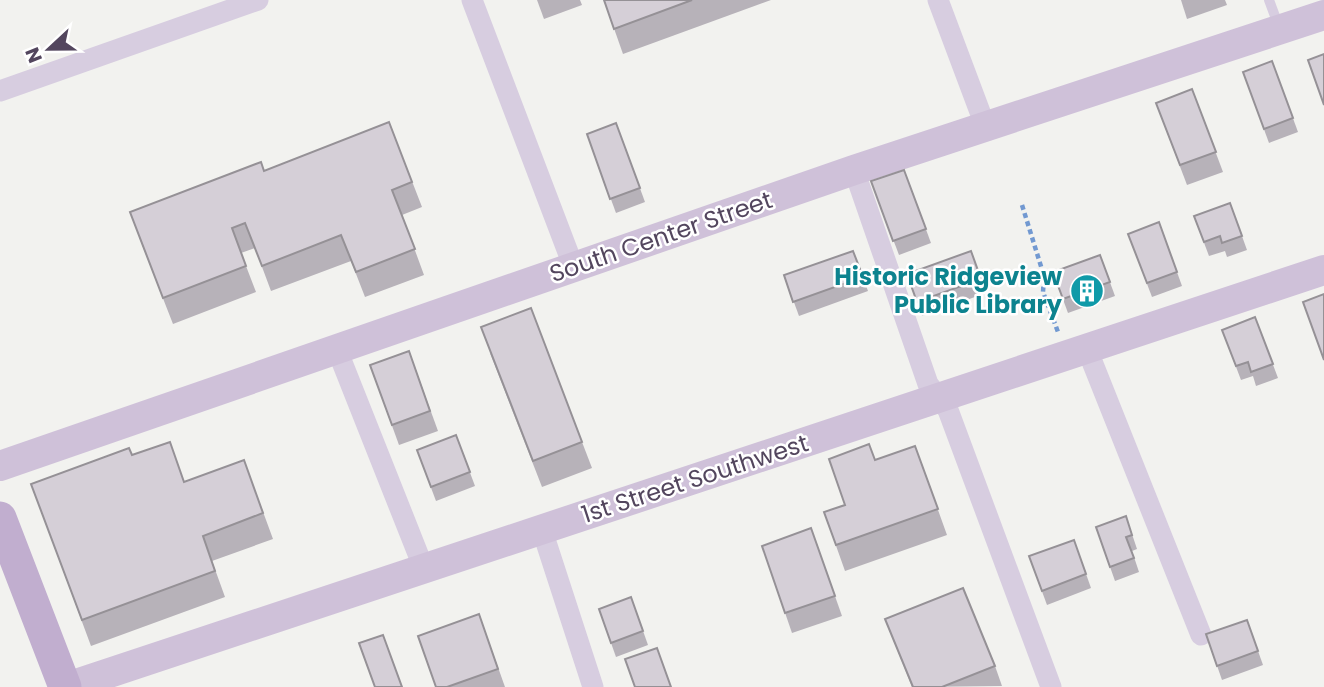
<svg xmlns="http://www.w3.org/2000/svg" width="1324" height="687" viewBox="0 0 1324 687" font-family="Poppins,sans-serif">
<rect width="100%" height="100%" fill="#f2f2ef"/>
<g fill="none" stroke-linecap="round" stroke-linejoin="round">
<polyline stroke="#7299d1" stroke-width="4.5" stroke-dasharray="5 3.5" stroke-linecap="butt" points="1022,205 1044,276 1043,292 1058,332"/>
<polyline stroke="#d7cde0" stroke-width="10" points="1269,0 1279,27"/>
<g stroke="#d7cde0" stroke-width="21">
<polyline points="472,0 574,268"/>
<polyline points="938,0 986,128"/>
<polyline points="0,91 258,0"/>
<polyline points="854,170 928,384 948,410 1051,687"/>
<polyline points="336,347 424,569"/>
<polyline points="1087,349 1201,635"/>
<polyline points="542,530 593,687"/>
</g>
<g stroke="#cfc1d9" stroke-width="30">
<polyline points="0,466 854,170 1324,15"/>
<polyline points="67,687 1324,270"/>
</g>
<polyline stroke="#c1aecf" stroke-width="33" points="0,518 65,687"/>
</g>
<g fill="#b7b2b9">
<polygon points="537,0 580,0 582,5 544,19"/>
<polygon points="604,0 771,0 623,54"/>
<polygon points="1181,0 1225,0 1227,5 1187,19"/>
<polygon points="1272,61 1298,132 1269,143 1243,72"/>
<polygon points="1192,89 1223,172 1187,185 1156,103"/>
<polygon points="389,122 422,207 402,215 424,275 365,297 351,261 271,291 255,248 241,253 256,292 173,324 139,237 264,171"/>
<polygon points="616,123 645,202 616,213 587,134"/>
<polygon points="904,170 931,243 899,255 871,181"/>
<polygon points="1230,203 1247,250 1227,257 1225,251 1209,256 1194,216"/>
<polygon points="1159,222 1182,286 1152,297 1128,234"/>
<polygon points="853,251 868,291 799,316 784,275"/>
<polygon points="971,251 986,293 922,316 907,274"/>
<polygon points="1100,255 1115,296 1068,313 1053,272"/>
<polygon points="1255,317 1278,378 1256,386 1253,376 1241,380 1222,330"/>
<polygon points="409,351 438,431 399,445 370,365"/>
<polygon points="490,353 582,442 592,468 542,487"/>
<polygon points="456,435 475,486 436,501 417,450"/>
<polygon points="915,446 947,535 845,571 824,512 845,505 875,460"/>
<polygon points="132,455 184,482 244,460 273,539 212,561 225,597 91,646 31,484"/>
<polygon points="1126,516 1137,549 1132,551 1139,572 1115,581 1096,527"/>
<polygon points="811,528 842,616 792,633 762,546"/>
<polygon points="1074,540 1091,588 1047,605 1029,556"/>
<polygon points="631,597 648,645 616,657 599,609"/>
<polygon points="479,614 505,687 436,687"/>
<polygon points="885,619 995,666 1002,686 912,687"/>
<polygon points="1247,620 1263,665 1222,680 1206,634"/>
</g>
<g fill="#d5cfd7" stroke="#959196" stroke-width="2">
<polygon points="604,0 692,0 614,29"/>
<polygon points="1324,54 1324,105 1308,60"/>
<polygon points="1272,61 1293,118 1264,129 1243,72"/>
<polygon points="1192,89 1216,152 1180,165 1156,103"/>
<polygon points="389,122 412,182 392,190 415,249 356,272 341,235 262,266 245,223 232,228 246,266 163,298 130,212 261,162 264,171"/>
<polygon points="616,123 640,188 610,199 587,134"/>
<polygon points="904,170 926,229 893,241 871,181"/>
<polygon points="1230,203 1242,236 1222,243 1220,236 1204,242 1194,216"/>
<polygon points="1159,222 1177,272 1147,283 1128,234"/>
<polygon points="853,251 863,277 793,302 784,275"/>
<polygon points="971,251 981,279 917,302 907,274"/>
<polygon points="1100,255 1110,282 1063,299 1053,272"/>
<polygon points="1324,294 1324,360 1303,302"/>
<polygon points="531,308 582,442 533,461 481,327"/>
<polygon points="1255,317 1273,364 1251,372 1248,362 1236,366 1222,330"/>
<polygon points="409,351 430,411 392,425 370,365"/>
<polygon points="456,435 470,472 431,487 417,450"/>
<polygon points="170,442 184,482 244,460 263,513 203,536 215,571 82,620 31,484 129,448 132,455"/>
<polygon points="869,444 875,460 915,446 938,509 836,545 824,512 845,505 829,459"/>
<polygon points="1126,516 1132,535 1126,537 1134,558 1110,567 1096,527"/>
<polygon points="811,528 835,596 785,613 762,546"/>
<polygon points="1074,540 1086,574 1042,591 1029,556"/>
<polygon points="963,588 995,666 942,687 913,687 885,619"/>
<polygon points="631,597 643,631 611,643 599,609"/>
<polygon points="479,614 498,669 447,687 436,687 418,636"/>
<polygon points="1247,620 1258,651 1217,666 1206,634"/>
<polygon points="383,635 402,687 375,687 359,643"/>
<polygon points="657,648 671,687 635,687 625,659"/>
</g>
<defs>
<g id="building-disc" transform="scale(1.75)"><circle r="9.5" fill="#0f9aa8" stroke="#fff"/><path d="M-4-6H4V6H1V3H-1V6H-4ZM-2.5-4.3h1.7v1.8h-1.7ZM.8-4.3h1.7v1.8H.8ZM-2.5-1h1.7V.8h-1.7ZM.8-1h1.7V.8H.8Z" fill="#fff"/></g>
</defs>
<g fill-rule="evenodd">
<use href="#building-disc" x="1087" y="291"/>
</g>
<g text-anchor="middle" stroke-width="5" stroke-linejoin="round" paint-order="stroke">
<g font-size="24" fill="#53465e" stroke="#fff">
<text transform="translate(661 237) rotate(-19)" y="8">South Center Street</text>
<text transform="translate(695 479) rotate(-18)" y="8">1st Street Southwest</text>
</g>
<g font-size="24" font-weight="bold" fill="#0d838f" stroke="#fff" text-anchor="end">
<text x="1062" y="285">Historic Ridgeview<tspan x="1062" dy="28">Public Library</tspan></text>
</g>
</g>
<g transform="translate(49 49) rotate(248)" stroke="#ffffff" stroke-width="5" paint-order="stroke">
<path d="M0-5L12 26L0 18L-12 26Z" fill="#53465e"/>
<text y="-10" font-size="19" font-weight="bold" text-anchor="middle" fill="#53465e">N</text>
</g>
</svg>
